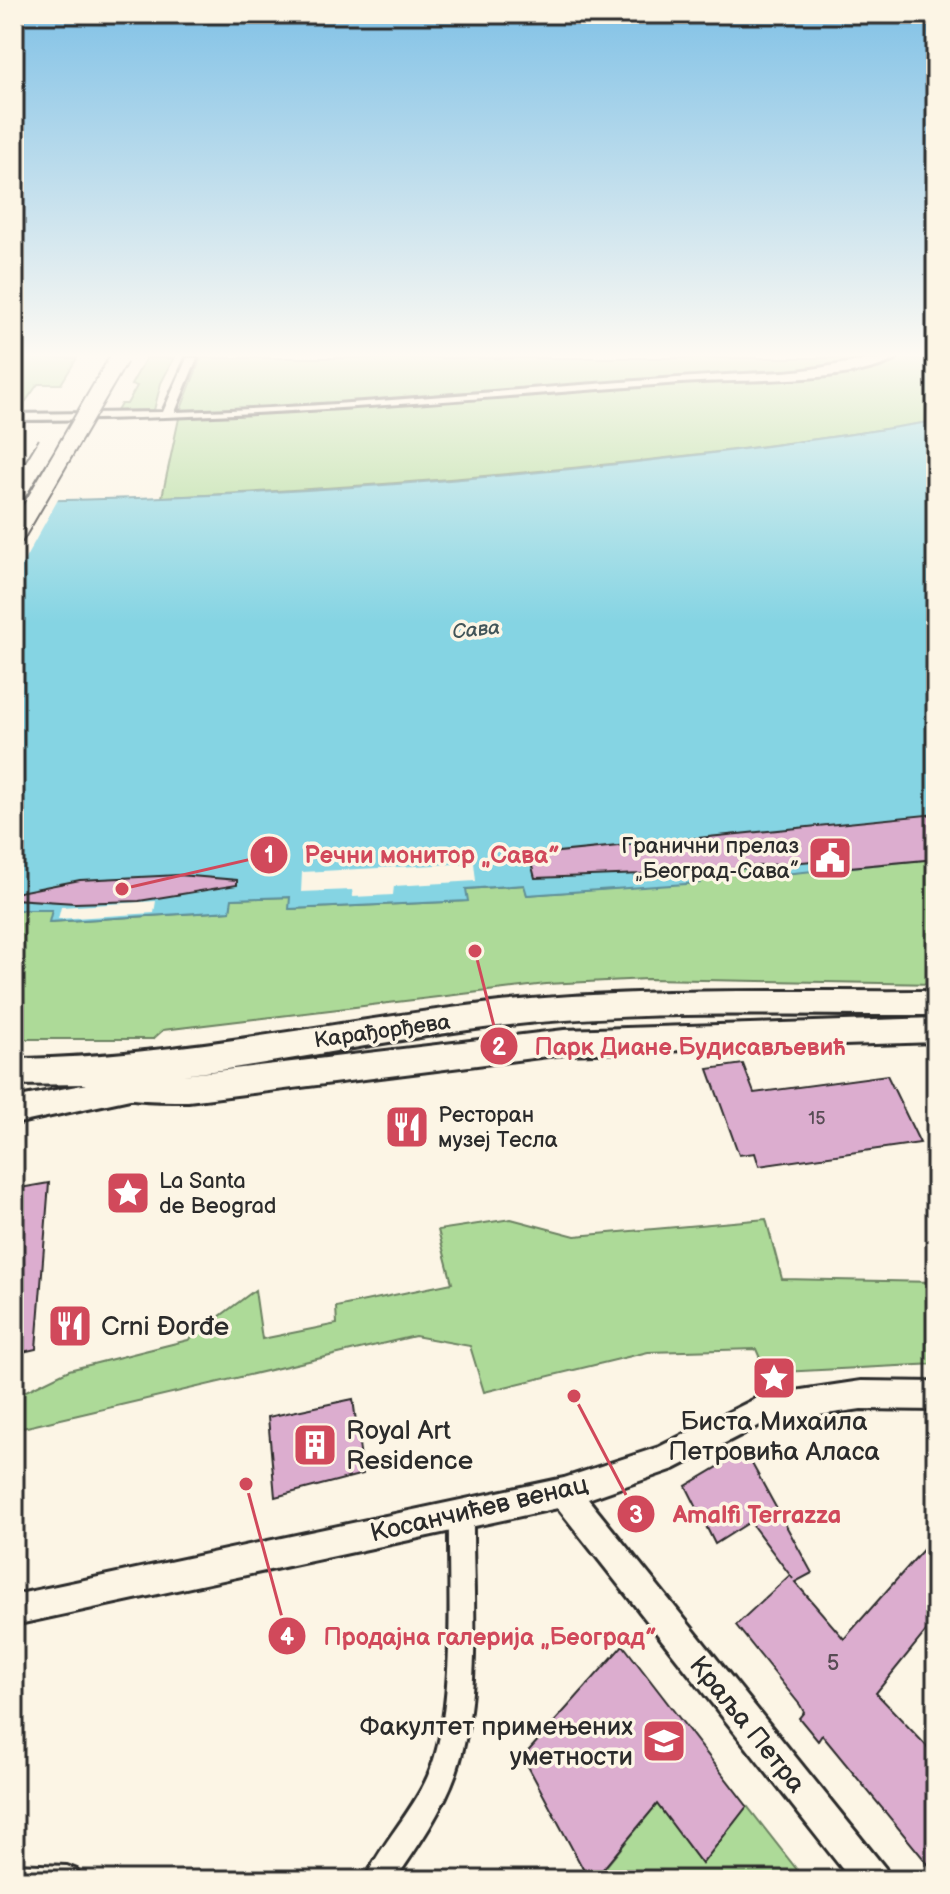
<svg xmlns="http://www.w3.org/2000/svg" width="950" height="1894" viewBox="0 0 950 1894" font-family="'Balsamiq Sans',sans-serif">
<rect width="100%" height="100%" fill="#fcf5e5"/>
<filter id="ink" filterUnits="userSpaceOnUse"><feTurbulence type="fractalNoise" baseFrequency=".0125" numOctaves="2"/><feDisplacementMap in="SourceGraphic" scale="16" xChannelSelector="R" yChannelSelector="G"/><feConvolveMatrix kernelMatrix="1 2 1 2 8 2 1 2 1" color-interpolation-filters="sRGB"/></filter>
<g filter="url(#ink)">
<g fill="#adda98" stroke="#6c8262" stroke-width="2">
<polygon points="16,358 77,358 61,384 38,384 26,401 14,406"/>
<polygon points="146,358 174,358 161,383 154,410 117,411 121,404 127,404 137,386 131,385"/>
<path d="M201 358H936V421C679 463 422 485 162 497L181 409Z"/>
<polygon points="936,849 936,984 647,979 546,984 163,1030 153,1039 14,1039 14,910 52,910 50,922 230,911 231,899 291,897 290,909 467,901 465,889 525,885 527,895 700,882 698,872 752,868 755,877 817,870"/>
<polygon points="511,1219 575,1236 766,1219 782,1279 936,1282 936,1364 782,1372 773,1362 763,1365 756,1349 648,1352 484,1392 470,1346 415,1336 14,1430 14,1391 24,1392 69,1370 188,1340 255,1290 262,1339 337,1324 336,1307 452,1283 438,1230"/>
<polygon points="657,1804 702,1864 747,1806 805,1880 595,1880"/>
</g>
<path fill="#85d4e3" stroke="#619099" stroke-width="2" d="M936 421V849L926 850 932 859 754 877 751 868 698 872 700 883 527 895 524 885 466 889 468 901 289 909 290 897 232 899 230 911 49 922 52 910H14V501C323 496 631 471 936 421Z"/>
<g fill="#fcf5e5">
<polygon points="60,496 14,579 14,497"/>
<polygon points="474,863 476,881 394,886 393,895 353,897 352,890 301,892 302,872"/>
<polygon points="156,901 154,913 58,919 61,907"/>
</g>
<g fill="#dcadcf" stroke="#2b2b2b" stroke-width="2">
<polygon points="936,814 936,859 817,870 812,861 698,872 535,878 529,855"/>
<polygon points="179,875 237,880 237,885 139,901 75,903 14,899 14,893 80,880"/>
<polygon points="743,1064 754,1093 887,1075 920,1143 759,1166 755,1153 739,1155 708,1069"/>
<polygon points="49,1183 36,1349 14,1354 14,1189"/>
<polygon points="353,1399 363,1474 275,1497 268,1417"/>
<polygon points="745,1451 812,1573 795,1582 844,1639 936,1535 936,1619 876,1693 936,1756 936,1874 822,1735 818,1741 799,1718 804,1712 800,1705 736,1625 790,1575 793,1579 750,1522 715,1544 686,1486"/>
<polygon points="623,1645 747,1806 702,1864 657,1804 594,1880 589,1880 523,1757"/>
</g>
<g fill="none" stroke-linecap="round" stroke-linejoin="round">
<g stroke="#2b2b2b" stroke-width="6">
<g id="pedestrian">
<path d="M461 1503 469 1507 473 1515C472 1597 483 1695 456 1773 442 1812 418 1846 395 1880H365C381 1843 412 1813 428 1776 457 1709 448 1589 449 1515L453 1507Z"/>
<polygon points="14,1864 67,1866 77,1870 81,1880 14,1880"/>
</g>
</g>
<g stroke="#2b2b2b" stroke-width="6">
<g id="minor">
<path d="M187 358H197L175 412C378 406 580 381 783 372 821 370 860 358 897 358 858 384 732 379 681 383 459 399 238 420 14 420V414L163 412Z"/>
<polygon points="861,1381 936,1382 936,1410 861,1409 764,1423 674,1469 588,1499 885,1868 890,1880 851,1880 558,1508 14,1625 14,1595 564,1478 659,1447 761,1396"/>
</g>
</g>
<g stroke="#2b2b2b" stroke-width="6">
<polygon id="tertiary" points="134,1075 144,1078 148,1087 144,1096 14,1124 14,1098"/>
</g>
<g stroke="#2b2b2b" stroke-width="6">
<path id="secondary" d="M936 991V1015C791 1016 644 1009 500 1026 393 1038 288 1062 182 1075L564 1030 936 1018V1042L564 1054 188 1101C154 1101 121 1101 88 1089L85 1084 14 1085V1059C179 1057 337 1020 500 1002 645 987 791 992 936 991Z"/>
</g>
<use href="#pedestrian" fill="#fcf5e5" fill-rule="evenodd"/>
<use href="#minor" fill="#fcf5e5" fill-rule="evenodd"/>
<use href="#tertiary" fill="#fcf5e5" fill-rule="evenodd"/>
<use href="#secondary" fill="#fcf5e5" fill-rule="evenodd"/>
<g stroke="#2b2b2b" stroke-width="21" stroke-linecap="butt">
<g id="secondary-bridge">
<polyline points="14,498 47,444"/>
<polyline points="14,538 119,358"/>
</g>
</g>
<use href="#secondary-bridge" stroke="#fcf5e5" stroke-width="17"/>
</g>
</g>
<linearGradient id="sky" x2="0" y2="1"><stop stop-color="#80c1e6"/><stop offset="0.57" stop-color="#fefaf3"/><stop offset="1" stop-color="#fefaf3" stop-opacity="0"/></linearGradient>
<rect width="950" height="623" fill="url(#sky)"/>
<defs>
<g id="civic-square" transform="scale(2.3)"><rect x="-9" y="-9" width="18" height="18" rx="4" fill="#d1495b" stroke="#fcf5e5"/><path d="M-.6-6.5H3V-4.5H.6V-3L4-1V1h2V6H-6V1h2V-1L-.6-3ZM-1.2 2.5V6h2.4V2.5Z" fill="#fff"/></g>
<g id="restaurant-square" transform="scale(2.3)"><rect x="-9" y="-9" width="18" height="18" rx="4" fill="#d1495b" stroke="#fcf5e5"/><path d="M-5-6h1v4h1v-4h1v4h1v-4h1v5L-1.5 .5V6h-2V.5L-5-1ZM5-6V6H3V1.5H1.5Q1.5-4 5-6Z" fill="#fff"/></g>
<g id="sight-square" transform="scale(2.3)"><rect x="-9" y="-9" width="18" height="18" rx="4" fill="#d1495b" stroke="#fcf5e5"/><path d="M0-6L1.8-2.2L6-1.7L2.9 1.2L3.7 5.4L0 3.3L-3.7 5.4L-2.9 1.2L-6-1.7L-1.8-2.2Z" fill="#fff"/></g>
<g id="building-square" transform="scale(2.3)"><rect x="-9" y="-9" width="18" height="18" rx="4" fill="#d1495b" stroke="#fcf5e5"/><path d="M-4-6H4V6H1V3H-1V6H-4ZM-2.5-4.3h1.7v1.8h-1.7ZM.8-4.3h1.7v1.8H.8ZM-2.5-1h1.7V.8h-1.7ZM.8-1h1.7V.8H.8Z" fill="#fff"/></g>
<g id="university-square" transform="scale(2.3)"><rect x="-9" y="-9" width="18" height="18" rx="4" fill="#d1495b" stroke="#fcf5e5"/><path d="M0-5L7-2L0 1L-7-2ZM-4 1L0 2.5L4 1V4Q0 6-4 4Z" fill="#fff"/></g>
</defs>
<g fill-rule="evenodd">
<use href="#civic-square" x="830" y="858"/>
<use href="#restaurant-square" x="407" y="1127"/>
<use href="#sight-square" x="128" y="1193"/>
<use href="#restaurant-square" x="70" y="1326"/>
<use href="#sight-square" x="774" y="1378"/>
<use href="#building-square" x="315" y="1445"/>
<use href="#university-square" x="664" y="1741"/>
</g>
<g text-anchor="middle" stroke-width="7" stroke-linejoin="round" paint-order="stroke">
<g font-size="18" fill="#574c54">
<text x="817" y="1124">15</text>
</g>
<g font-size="20" font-style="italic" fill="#425559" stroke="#fcf5e5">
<text transform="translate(476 629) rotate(-6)" y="7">Сава</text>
</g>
<g font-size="22" fill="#2b2b2b" stroke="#fcf5e5" text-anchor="start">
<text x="799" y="853" text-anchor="end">Гранични прелаз<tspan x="799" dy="25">„Београд-Сава”</tspan></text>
<text x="438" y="1122">Ресторан<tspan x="438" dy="25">музеј Тесла</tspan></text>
<text x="159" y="1188">La Santa<tspan x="159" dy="25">de Beograd</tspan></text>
</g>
<g font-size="22" fill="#2b2b2b" stroke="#fcf5e5">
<text transform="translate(382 1030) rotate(-8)" y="8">Карађорђева</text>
</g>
<g font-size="22" fill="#574c54">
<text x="833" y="1670">5</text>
</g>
<g font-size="26" fill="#2b2b2b" stroke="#fcf5e5" text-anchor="start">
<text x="101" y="1335">Crni Đorđe</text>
<text x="774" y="1430" text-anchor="middle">Биста Михаила<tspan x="774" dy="30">Петровића Аласа</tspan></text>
<text x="346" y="1439">Royal Art<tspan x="346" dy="30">Residence</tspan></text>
<text x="633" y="1735" text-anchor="end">Факултет примењених<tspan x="633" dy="30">уметности</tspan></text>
</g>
<g font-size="26" fill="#2b2b2b" stroke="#fcf5e5">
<text transform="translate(479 1508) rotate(-13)" y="9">Косанчићев венац</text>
<text transform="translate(748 1724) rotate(51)" y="9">Краља Петра</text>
</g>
</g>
<path fill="none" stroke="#d1495b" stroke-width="3" d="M122 889L269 855M475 951L499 1046M574 1396L636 1514M246 1484L287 1636"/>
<g fill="#d1495b" stroke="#fcf5e5" stroke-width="3">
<circle cx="122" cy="889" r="8"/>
<circle cx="475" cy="951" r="8"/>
<circle cx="574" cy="1396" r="8"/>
<circle cx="246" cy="1484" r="8"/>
<circle cx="269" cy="855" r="20"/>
<circle cx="499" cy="1046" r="20"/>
<circle cx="636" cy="1514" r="20"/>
<circle cx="287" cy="1636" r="20"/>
</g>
<g font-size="24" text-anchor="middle" font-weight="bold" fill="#fff">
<text x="269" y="863">1</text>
<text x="499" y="1055">2</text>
<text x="636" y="1523">3</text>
<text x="287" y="1645">4</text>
</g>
<g font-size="24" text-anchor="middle" font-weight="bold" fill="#d1495b" stroke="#fcf5e5" stroke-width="7" stroke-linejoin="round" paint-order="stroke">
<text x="432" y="863">Речни монитор „Сава”</text>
<text x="690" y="1055">Парк Диане Будисављевић</text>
<text x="757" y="1523">Amalfi Terrazza</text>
<text x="490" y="1645">Продајна галерија „Београд”</text>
</g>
<rect width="950" height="1894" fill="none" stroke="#fcf5e5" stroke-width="48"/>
<rect x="24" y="24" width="902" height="1846" fill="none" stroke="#2b2b2b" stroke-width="3" filter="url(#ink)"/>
</svg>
